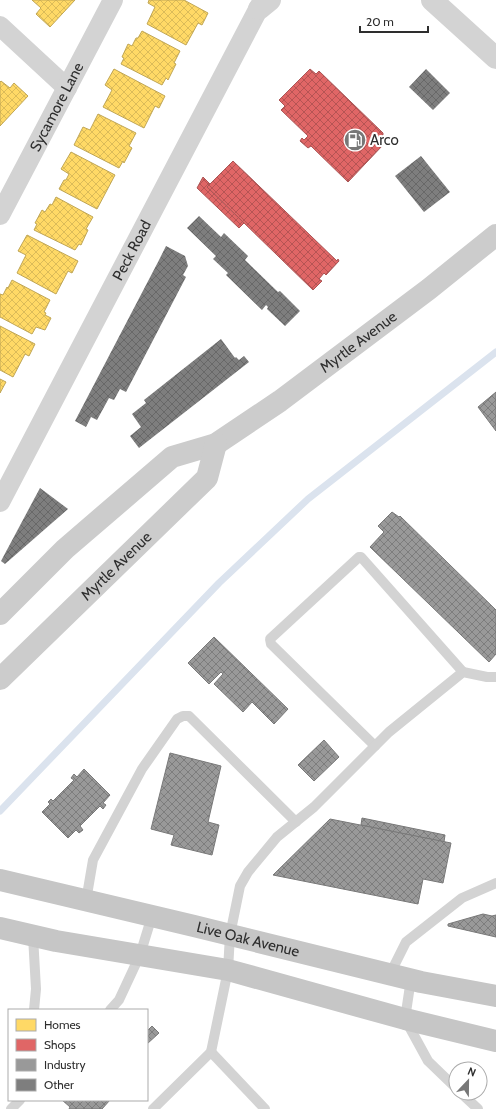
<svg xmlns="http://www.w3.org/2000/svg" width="496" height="1109" viewBox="0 0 496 1109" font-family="Cabin,sans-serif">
<defs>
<pattern id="homes-cross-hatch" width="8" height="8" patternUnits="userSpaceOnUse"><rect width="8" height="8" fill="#ffd966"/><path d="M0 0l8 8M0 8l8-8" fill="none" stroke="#dbbb59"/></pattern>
<pattern id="shops-cross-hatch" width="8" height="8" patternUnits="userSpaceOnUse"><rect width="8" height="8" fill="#e06666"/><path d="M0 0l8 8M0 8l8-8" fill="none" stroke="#b65454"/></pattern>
<pattern id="industry-cross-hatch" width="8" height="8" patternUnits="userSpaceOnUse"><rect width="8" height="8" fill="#999"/><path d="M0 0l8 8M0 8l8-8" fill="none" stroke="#7d7d7d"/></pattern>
<pattern id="building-cross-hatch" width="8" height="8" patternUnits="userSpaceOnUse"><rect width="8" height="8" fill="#7e7e7e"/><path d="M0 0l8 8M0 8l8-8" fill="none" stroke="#686868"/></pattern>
</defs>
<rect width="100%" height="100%" fill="#fff"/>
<g fill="url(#homes-cross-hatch)" stroke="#c0a655">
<polygon points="32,0 75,0 50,27 36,14 41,8"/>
<polygon points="149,0 184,0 208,13 202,25 198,23 186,45 147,24 155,7 148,3"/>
<polygon points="142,31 180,51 174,63 176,64 168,80 166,78 162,85 121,64 124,58 122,57 128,44 132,46 136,38 138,38"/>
<polygon points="114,69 165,96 159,108 155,106 144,128 103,107 112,90 105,85"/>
<polygon points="1,81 10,88 14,83 28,96 0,126 0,82"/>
<polygon points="98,114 136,133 129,146 132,148 124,163 123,161 119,168 74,145 83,127 90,130"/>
<polygon points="71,152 115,175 97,209 59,189 64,180 66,180 69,174 61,169"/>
<polygon points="56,197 93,217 86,229 88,230 81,245 79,244 75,250 34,230 37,224 35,223 42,210 45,212 50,204 52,205"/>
<polygon points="27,235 78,261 72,273 68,271 56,294 17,273 26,255 18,251"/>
<polygon points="12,280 50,300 44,312 46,313 45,315 51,318 45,330 36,327 32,334 0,317 0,294 3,295 7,287 8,288"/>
<polygon points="0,326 35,344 29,356 25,354 13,377 0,370"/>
<polygon points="0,379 6,382 0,393"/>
</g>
<g fill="url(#shops-cross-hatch)" stroke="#ab5555">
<polygon points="310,69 316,74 319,71 383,133 383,145 348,182 311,146 308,148 300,141 302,138 304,140 308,136 281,110 285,106 279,100"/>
<polygon points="233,161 337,261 338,259 339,261 326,275 324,273 319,279 322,281 313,290 207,187"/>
<polygon points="203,177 210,184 207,187 244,223 239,228 197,188"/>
</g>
<g fill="url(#industry-cross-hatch)" stroke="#797979">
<polygon points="496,392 496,431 478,407"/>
<polygon points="392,512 399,517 400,516 496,610 496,654 489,662 370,547 384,532 378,526"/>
<polygon points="214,637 288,709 274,724 252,702 243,712 214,684 223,674 221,672 209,684 188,663"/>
<polygon points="324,740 339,757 314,781 298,765"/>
<polygon points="170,753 221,766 208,822 219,825 212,855 171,845 174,835 151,829"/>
<polygon points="84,769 110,795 103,803 106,805 103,809 100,806 80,826 83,830 79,833 76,830 68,838 42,812 50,804 48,802 51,799 53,801 74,780 71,778 74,774 77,777"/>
<polygon points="362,818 445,835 444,842 361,825"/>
<polygon points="330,819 451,843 443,883 423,879 418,904 273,875"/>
<polygon points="483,914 492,916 496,915 496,937 448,926 448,924"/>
<polygon points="152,1026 159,1033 147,1044 147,1031"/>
<polygon points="62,1100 110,1100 102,1109 69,1109 70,1107"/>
</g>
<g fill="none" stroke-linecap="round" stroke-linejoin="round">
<polyline stroke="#dbe3ee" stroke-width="7" points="0,811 219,583 308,499 496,352"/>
</g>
<g fill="url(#building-cross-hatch)">
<polygon points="426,69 450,93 433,110 409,87"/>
<polygon points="421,156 450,192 424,212 395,176"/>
<polygon points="199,216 221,237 224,233 248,256 245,260 278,292 280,291 300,311 285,326 267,309 268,307 266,305 262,310 226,275 228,273 213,259 216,256 187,228"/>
<polygon points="166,246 185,256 188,266 183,275 186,277 126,392 120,389 114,400 109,398 97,420 91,417 86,427 75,421 158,262"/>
<polygon points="221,339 235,358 236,357 239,360 244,356 249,362 139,448 130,436 141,427 132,414 146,403 144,400"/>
<polygon points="40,488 68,509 5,564 1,561"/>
</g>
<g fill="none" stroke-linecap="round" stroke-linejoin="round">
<g stroke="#d3d3d3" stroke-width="10">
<polyline points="375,746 271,644 270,639 359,557 361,557 463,672"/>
<polyline points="86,901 93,860 142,769 177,719 183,716 189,716 296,822"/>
<polyline points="33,936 36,989 34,1010"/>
<polyline points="390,974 406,942 462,898 496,883"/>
<polyline points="411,979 405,1019 428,1061 456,1088"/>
<polyline points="110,1010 119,1000 140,955 152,916"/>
<polyline points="211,1052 265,1109"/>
<polyline points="461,1093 478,1109"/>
<polyline points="11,1109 20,1100"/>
<polyline points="153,1109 211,1052 228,970 230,935 240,886 248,872 277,837 314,807 389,732 463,672 487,677 496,677"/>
</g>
<g stroke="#d3d3d3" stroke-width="20">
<polyline points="0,26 67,88"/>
<path id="s1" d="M0 215 113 0"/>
<path id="s2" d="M0 502 263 0"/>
</g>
<g stroke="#d3d3d3" stroke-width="22">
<polyline points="432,0 496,58"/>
<polyline points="259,9 270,0"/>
</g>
<g stroke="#ccc" stroke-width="22">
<path id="s3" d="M0 614 65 549 172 457 216 444 280 401 429 289 496 235"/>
<path id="s4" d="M0 679 207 478 216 444"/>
</g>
<g stroke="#c6c6c6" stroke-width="22">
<path id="s5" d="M0 880 194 926 421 982 496 996"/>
<polyline points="0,928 56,941 228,970 405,1019 496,1041"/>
</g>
</g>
<defs>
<g id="fuel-disc" transform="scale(1.15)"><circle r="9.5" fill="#777" stroke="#fff"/><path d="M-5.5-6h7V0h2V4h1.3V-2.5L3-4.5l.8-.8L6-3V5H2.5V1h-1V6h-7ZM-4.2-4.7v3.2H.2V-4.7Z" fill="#fff"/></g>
</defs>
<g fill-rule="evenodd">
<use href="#fuel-disc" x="355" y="140"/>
</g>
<g text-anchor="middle" stroke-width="4" stroke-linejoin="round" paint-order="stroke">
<g font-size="15" fill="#2e2e2e" stroke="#fff">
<text dy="5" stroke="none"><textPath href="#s1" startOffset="122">Sycamore Lane</textPath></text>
<text dy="5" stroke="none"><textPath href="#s2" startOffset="284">Peck Road</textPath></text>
<text dy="5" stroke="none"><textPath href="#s3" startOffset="454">Myrtle Avenue</textPath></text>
<text dy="5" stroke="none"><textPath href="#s4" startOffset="162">Myrtle Avenue</textPath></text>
<text dy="5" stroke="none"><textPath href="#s5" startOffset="255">Live Oak Avenue</textPath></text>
</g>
<g font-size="15" fill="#2e2e2e" stroke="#fff" text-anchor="start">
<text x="370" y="145">Arco</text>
</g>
</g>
<rect x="8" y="1009" width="140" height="92" fill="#ffffff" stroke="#ababab"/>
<rect x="16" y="1019" width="20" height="12" fill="#ffd966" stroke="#ababab"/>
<text x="44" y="1029" font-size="12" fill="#2e2e2e">Homes</text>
<rect x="16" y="1039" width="20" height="12" fill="#e06666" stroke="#ababab"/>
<text x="44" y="1049" font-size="12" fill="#2e2e2e">Shops</text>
<rect x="16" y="1059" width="20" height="12" fill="#999999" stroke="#ababab"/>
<text x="44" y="1069" font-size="12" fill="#2e2e2e">Industry</text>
<rect x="16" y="1079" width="20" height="12" fill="#7e7e7e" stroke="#ababab"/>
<text x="44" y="1089" font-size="12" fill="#2e2e2e">Other</text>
<g transform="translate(468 1081) rotate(22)"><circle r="19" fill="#ffffff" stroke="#ababab"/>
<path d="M0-3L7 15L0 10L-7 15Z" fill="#777777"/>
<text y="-6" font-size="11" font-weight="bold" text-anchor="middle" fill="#2e2e2e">N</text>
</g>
<path d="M360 26v6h68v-6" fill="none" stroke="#2e2e2e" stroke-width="2"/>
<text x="366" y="26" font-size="12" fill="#2e2e2e" stroke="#ffffff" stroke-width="3" paint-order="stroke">20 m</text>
</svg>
